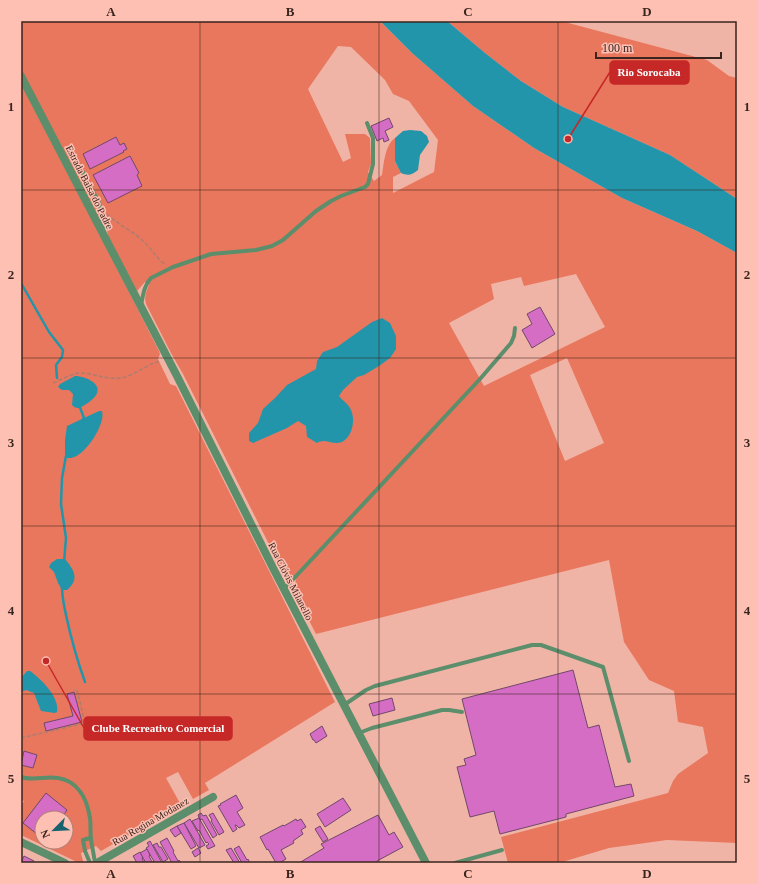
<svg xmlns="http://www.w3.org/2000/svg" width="758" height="884" viewBox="0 0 758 884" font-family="Georgia,serif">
<rect width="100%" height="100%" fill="#f0b4a6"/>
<g fill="#e9775d" fill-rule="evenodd">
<path d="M21 21H380L412 53 473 106 534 148 622 198 697 231 737 253V843L667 840 609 848 559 863H508L501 837 668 793 673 781 678 774 708 753 703 727 678 722 674 691 649 680 624 642 609 560 316 634 293 589 296 580 292 575 286 578 183 374 171 353 146 304C144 297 146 292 149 285L145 282 137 291 109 239 105 222H100L99 219 21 70ZM338 46 351 47 385 80 393 94 409 101 438 140 434 172 393 193V177L401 173 395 161V138C385 145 384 163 382 175L374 181 368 172 371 164 370 138 365 134H345L351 158 343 162 308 89ZM576 274 605 327 484 386 449 323 494 299 491 284 521 277 524 286ZM567 358 604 443 565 461 530 375Z"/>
<polygon points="447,21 561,21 707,60 729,76 737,78 737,199 670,155 563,107 521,81 485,53"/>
<path d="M21 82 61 158 159 351 160 354 158 359 170 384 176 386 335 702 205 783 209 790 193 799 178 772 166 778 181 805 101 851 96 846 81 853 83 861 79 863 21 835V806L24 801 21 800ZM42 818H66V842H42Z"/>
</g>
<g fill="#2295aa">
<polygon points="380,21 447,21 485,53 521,81 563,107 670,155 737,199 737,253 697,231 622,198 534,148 473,106 412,53"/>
<path d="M410 130 421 131 427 136 429 142 420 155 418 170C412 175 408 176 401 173L395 161V138L403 131Z"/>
<path d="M382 318 390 323 396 336V349L390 358 379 366 364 375 357 377 343 390 339 396C342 400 348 404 350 408 356 418 353 436 342 442 335 445 329 441 323 441 321 441 318 442 317 443L307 437 306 426 298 421 287 428 253 443 249 441V433L258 423 263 409 275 398 287 385 316 369 317 361 323 352 337 347 372 322Z"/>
<path d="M75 376C83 376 101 382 97 393 96 398 82 408 78 408 75 408 74 407 72 405L73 394 69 390H62L58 387 60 384Z"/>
<path d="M99 411H102C106 424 85 456 71 458 69 458 67 458 65 457V440L67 426Z"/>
<path d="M57 559H65C74 570 80 579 67 590H62L58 583 54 572 49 567 51 563Z"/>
<path d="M27 671H30C41 679 60 697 57 712L55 713 41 711 34 693 26 690 21 692V678Z"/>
</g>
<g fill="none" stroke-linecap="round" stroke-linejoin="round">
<g stroke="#2295aa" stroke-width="2.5">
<polyline points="21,283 49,332 63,350 62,357 56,365 57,378"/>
<polyline points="79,405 84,418 82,421"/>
<polyline points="64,562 66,538 61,504 62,478 66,456"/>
<path d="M62 587C62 597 64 606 66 615 71 638 77 660 85 682"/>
</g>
</g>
<g fill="#d56dc4" stroke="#71486a">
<polygon points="389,118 393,127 385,131 389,140 384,142 383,138 377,141 371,126"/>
<polygon points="116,137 120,145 124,143 127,149 123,151 124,152 90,169 83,154"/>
<polygon points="130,156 139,173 137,175 142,186 108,203 93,175"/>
<polygon points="540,307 555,334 532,348 522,330 532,324 527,314"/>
<polygon points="573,670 588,728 599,725 615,787 631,784 634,796 566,814 566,817 500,834 494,811 470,817 457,767 466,765 464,759 476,755 462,699"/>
<polygon points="74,692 82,722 46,731 44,723 73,716 67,694"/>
<polygon points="392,698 395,710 373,716 369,704"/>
<polygon points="322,726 327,736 316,743 314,740 313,740 310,734"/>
<polygon points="24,751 37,755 33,768 21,765"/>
<polygon points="46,793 67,810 63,816 65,818 42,818 42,838 23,823"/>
<polygon points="236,795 243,808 237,812 245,825 239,828 236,825 235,825 237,829 233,832 218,806 221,805 220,804"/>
<polygon points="343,798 351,810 325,827 317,814"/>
<polygon points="201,813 203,816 206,815 217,835 213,838 202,819 200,820 198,815"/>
<polygon points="213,813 224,832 219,835 211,821 212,820 209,815"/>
<polygon points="378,815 389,835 394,832 403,847 377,861 378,863 299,863 324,848 321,844"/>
<polygon points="199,818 215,846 208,849 206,846 209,844 207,842 206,843 199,830 198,831 192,821"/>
<polygon points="190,819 193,824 205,845 199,848 184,823"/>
<polygon points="296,819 297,821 301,819 306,827 301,830 303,834 293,841 294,843 281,850 286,859 279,863 276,863 268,849 267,850 260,837 283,825 284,826"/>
<polygon points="184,823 196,846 191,849 177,826"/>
<polygon points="177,826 181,833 175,837 170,830"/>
<polygon points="320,826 328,839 323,842 315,829"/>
<polygon points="167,838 174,851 173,852 178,861 179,860 181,863 172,863 160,842"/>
<polygon points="150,841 155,850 162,863 155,863 146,848 149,846 147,843"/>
<polygon points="157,843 159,847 161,847 168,859 163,862 153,845"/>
<polygon points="239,846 247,860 248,859 250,863 242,863 234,849"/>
<polygon points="198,848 201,853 195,857 192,852"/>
<polygon points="231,848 240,863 234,863 226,850"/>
<polygon points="147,849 150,855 149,856 152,862 154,861 155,863 146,863 140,853"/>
<polygon points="140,852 143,858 142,858 144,863 137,863 133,856"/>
<polygon points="24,856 34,861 33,863 21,863"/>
</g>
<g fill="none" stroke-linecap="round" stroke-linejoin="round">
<g stroke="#ab7d72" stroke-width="1.5" stroke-dasharray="4 2" stroke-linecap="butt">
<path d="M107 214C118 225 133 231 144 242 152 249 157 259 166 265"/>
<path d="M53 383C62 379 71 374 80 373 94 373 105 380 120 378 130 377 137 371 146 367 150 364 155 363 160 361"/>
<polyline points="21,738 85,723 77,690 74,690"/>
</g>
<g stroke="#5c8e6c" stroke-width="4">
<polyline points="79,165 99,203 104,230"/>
<path d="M141 305C143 296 144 285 151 278L173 267 211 254 256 250 272 246 283 240 316 211 331 201 341 196 365 187 368 184 373 164V138L367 123"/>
<polyline points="284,589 480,379 511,343 514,336 515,328"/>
<polyline points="344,705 366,690 375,686 532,645 541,645 603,667 629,761"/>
<polyline points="359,733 372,728 442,710 449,710 462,712"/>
<path d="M21 777C33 781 45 776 58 778 78 781 87 799 90 818 91 825 90 832 91 839 92 847 94 855 95 863"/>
<polyline points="90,863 85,851 83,840 90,838"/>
<polyline points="455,863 502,850"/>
</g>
<g stroke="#5c8e6c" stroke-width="8">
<polyline points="21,76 177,376 273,568 426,863"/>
<polyline points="21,842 65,863"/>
<polyline points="97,863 213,797"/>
</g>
</g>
<path fill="none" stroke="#3a241e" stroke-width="1" stroke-opacity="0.55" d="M200 21V863M379 21V863M558 21V863M21 190H737M21 358H737M21 526H737M21 694H737"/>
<g text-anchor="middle" stroke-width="3" stroke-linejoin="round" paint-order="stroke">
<g font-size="10" fill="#3a241e" stroke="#fdc0b2">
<text transform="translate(90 187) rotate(63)" y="4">Estrada Balsa do Padre</text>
<text transform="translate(291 581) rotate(63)" y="4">Rua Clóvis Milanello</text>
<text transform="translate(150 821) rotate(-30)" y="4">Rua Regina Modanez</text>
</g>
</g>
<path fill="none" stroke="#c62827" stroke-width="1.5" d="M568 139L610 72M46 661L84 728"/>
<g fill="#c62827" stroke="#fdc0b2" stroke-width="1.5">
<circle cx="568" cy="139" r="4"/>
<circle cx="46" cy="661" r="4"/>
</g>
<g fill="#c62827" stroke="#c62827" stroke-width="1.5">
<rect x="610" y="61" width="79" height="23" rx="4"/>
<rect x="84" y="717" width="148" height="23" rx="4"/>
</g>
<g font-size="11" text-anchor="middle" font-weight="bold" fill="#fff">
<text x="649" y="76">Rio Sorocaba</text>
<text x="158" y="732">Clube Recreativo Comercial</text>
</g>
<rect width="758" height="884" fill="none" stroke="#fdc0b2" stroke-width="44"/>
<g transform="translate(54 830) rotate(246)"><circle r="19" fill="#fdc0b2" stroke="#af8277"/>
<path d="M0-3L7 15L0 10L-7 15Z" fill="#186270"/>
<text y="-6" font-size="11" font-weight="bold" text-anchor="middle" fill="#3a241e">N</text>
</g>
<path d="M596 52v6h125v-6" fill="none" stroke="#3a241e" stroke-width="2"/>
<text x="602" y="52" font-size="12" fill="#3a241e" stroke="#fdc0b2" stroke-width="3" paint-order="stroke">100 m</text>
<rect x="22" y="22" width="714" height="840" fill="none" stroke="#3a241e" stroke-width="1.5"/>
<g font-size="13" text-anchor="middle" font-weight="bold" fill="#3a241e">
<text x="111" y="16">A</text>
<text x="290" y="16">B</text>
<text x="468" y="16">C</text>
<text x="647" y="16">D</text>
<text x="11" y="111">1</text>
<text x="747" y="111">1</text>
<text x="11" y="279">2</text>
<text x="747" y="279">2</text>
<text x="11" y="447">3</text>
<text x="747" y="447">3</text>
<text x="11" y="615">4</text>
<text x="747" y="615">4</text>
<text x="11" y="783">5</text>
<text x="747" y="783">5</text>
<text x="111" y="878">A</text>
<text x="290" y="878">B</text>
<text x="468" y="878">C</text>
<text x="647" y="878">D</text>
</g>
</svg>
